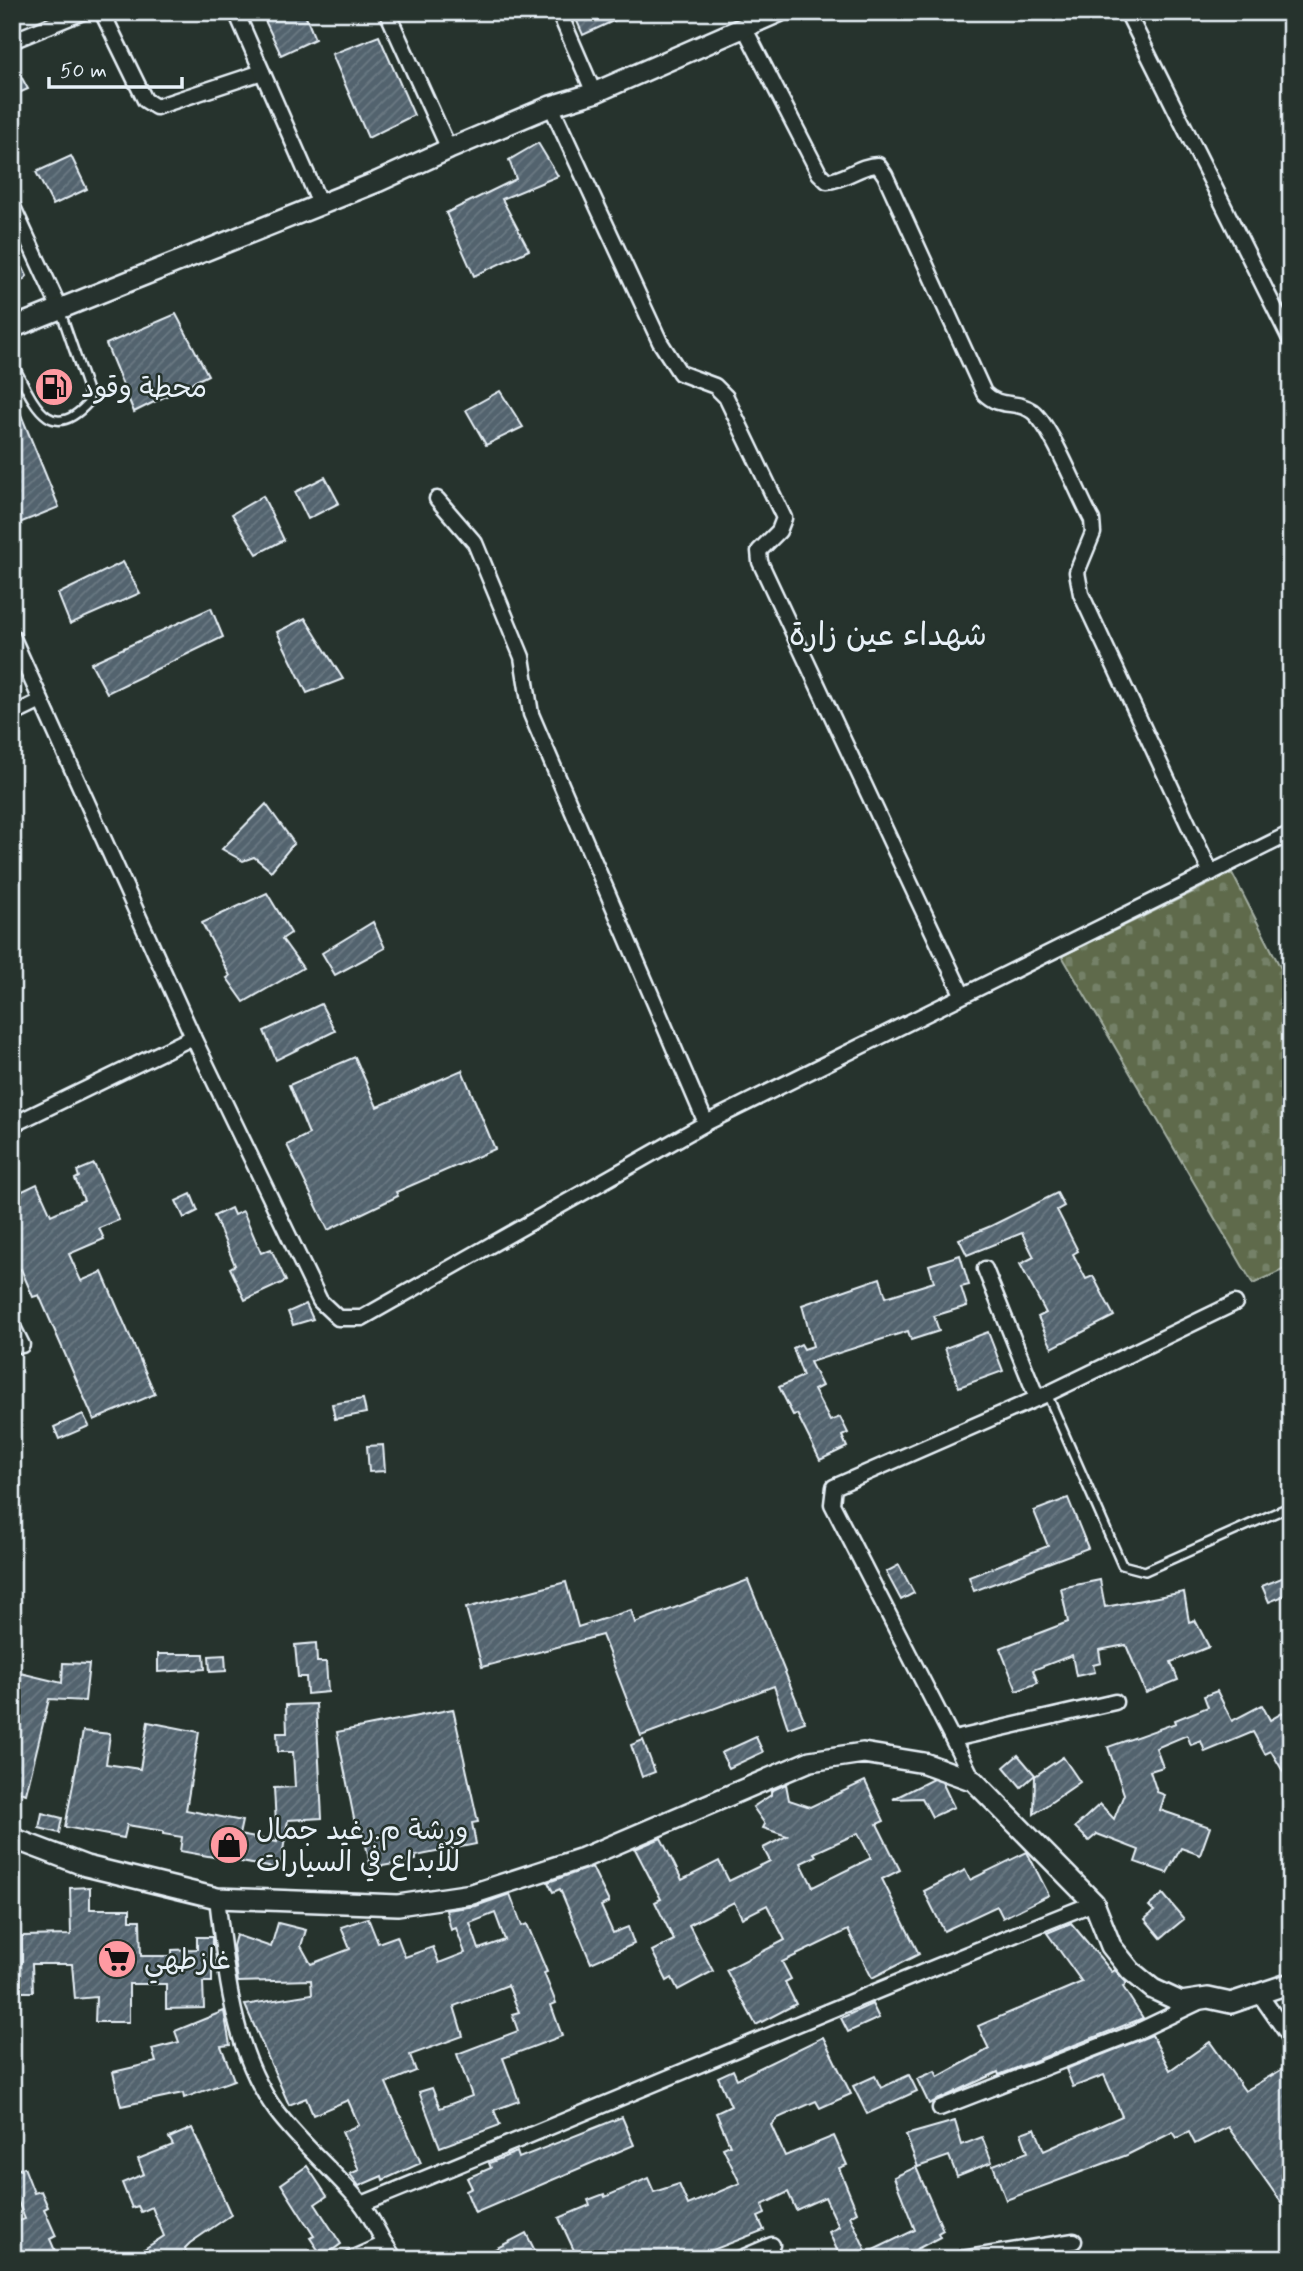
<svg xmlns="http://www.w3.org/2000/svg" width="1303" height="2271" viewBox="0 0 1303 2271" font-family="Mynerve,'Playpen Sans Arabic',sans-serif">
<defs>
<pattern id="cemetery-stones" width="16" height="16" patternUnits="userSpaceOnUse" patternTransform="scale(1.75)"><rect width="16" height="16" fill="#5e6b4c"/><path d="M2 7V4a2 2 0 0 1 4 0v3zM10 15v-3a2 2 0 0 1 4 0v3z" fill="#758167"/></pattern>
<pattern id="building-hatch" width="6" height="6" patternUnits="userSpaceOnUse" patternTransform="scale(1.75)"><rect width="6" height="6" fill="#52636e"/><path d="M-1 1l2-2M0 6l6-6M5 7l2-2" fill="none" stroke="#6b7a83"/></pattern>
</defs>
<rect width="100%" height="100%" fill="#26332d"/>
<filter id="ink" filterUnits="userSpaceOnUse"><feTurbulence type="fractalNoise" baseFrequency=".0143" numOctaves="2"/><feDisplacementMap in="SourceGraphic" scale="14" xChannelSelector="R" yChannelSelector="G"/><feConvolveMatrix kernelMatrix="1 2 1 2 8 2 1 2 1" color-interpolation-filters="sRGB"/></filter>
<g filter="url(#ink)">
<polygon fill="url(#cemetery-stones)" stroke="#a3aea2" stroke-width="2" points="1232,873 1291,988 1291,1266 1253,1284 1062,956"/>
<g fill="url(#building-hatch)" stroke="#e8f1f8" stroke-width="2" fill-rule="evenodd">
<polygon points="261,12 304,12 315,39 281,55"/>
<polygon points="573,12 633,12 583,35"/>
<polygon points="379,36 414,115 368,138 332,54"/>
<polygon points="12,60 28,89 12,96"/>
<polygon points="538,143 558,176 502,199 529,250 474,276 446,213 516,179 509,160"/>
<polygon points="71,156 87,189 53,205 36,172"/>
<polygon points="12,245 27,276 12,291"/>
<polygon points="176,314 208,375 134,412 106,344"/>
<polygon points="500,391 523,427 486,445 466,410"/>
<polygon points="12,393 59,507 12,526"/>
<polygon points="325,477 339,503 308,519 295,492"/>
<polygon points="263,496 284,540 257,554 232,514"/>
<polygon points="123,562 140,593 70,624 58,594"/>
<polygon points="211,608 223,637 107,693 91,663"/>
<polygon points="305,618 343,679 307,693 277,632"/>
<polygon points="266,804 294,843 271,871 254,857 243,861 222,849"/>
<polygon points="267,893 291,933 282,939 303,968 244,1002 227,978 230,976 202,923"/>
<polygon points="373,922 385,948 335,975 322,953"/>
<polygon points="321,1004 335,1031 276,1060 264,1031"/>
<polygon points="355,1057 377,1107 462,1070 495,1149 396,1192 398,1196 328,1230 287,1145 309,1134 289,1085"/>
<polygon points="94,1164 119,1220 99,1228 104,1239 69,1254 81,1281 102,1272 155,1394 94,1420 39,1295 33,1297 21,1269 12,1273 12,1196 37,1184 51,1215 84,1200 75,1179 79,1177 77,1171"/>
<polygon points="1057,1193 1064,1206 1057,1210 1078,1251 1073,1254 1086,1279 1093,1276 1114,1316 1052,1348 1038,1317 1046,1313 1020,1264 1034,1257 1022,1233 967,1255 959,1239 991,1226"/>
<polygon points="191,1194 198,1211 184,1218 176,1201"/>
<polygon points="231,1208 234,1215 243,1211 261,1253 271,1249 286,1281 245,1300 230,1268 235,1265 214,1216"/>
<polygon points="960,1255 969,1285 961,1287 967,1306 934,1316 939,1331 911,1340 908,1331 810,1362 822,1386 814,1390 830,1421 840,1417 848,1433 842,1436 847,1447 820,1460 797,1414 793,1415 779,1387 803,1376 793,1348 801,1344 804,1349 813,1346 802,1305 880,1278 886,1297 934,1282 929,1265"/>
<polygon points="306,1304 313,1319 293,1325 288,1312"/>
<polygon points="988,1332 1003,1371 959,1387 945,1348"/>
<polygon points="363,1399 366,1413 335,1419 332,1404"/>
<polygon points="83,1414 89,1426 59,1439 54,1427"/>
<polygon points="383,1445 385,1471 369,1472 367,1446"/>
<polygon points="1068,1498 1088,1548 974,1591 969,1577 1048,1546 1034,1511"/>
<polygon points="899,1565 914,1593 901,1600 886,1572"/>
<polygon points="1284,1577 1291,1593 1269,1602 1262,1586"/>
<polygon points="748,1580 805,1722 788,1728 774,1686 641,1736 602,1635 482,1667 466,1608 566,1582 578,1627 631,1610 635,1623"/>
<polygon points="1100,1580 1105,1607 1184,1592 1189,1622 1195,1620 1209,1647 1171,1662 1178,1680 1146,1693 1126,1645 1099,1650 1101,1663 1093,1665 1095,1672 1076,1676 1072,1655 1033,1670 1038,1683 1017,1691 1000,1648 1068,1622 1061,1588"/>
<polygon points="316,1643 317,1662 326,1662 328,1692 307,1694 306,1677 298,1677 295,1645"/>
<polygon points="158,1654 204,1654 205,1669 158,1672"/>
<polygon points="225,1655 226,1671 210,1672 209,1656"/>
<polygon points="63,1663 89,1664 85,1701 49,1699 26,1794 12,1790 12,1671 62,1683"/>
<polygon points="1217,1691 1232,1721 1262,1705 1270,1720 1291,1708 1291,1785 1271,1751 1265,1754 1253,1732 1205,1752 1201,1741 1191,1745 1187,1735 1156,1748 1163,1767 1150,1771 1157,1792 1165,1795 1160,1810 1210,1827 1200,1855 1181,1848 1167,1873 1135,1862 1139,1850 1097,1834 1089,1841 1075,1827 1100,1804 1114,1819 1124,1794 1108,1747 1176,1723 1175,1720 1208,1707 1204,1696"/>
<polygon points="316,1704 322,1818 288,1820 280,1869 180,1851 182,1837 163,1834 163,1831 127,1825 124,1838 65,1827 83,1731 110,1734 106,1764 140,1769 148,1722 199,1732 186,1810 242,1821 239,1835 277,1842 274,1788 295,1787 293,1752 278,1752 277,1733 287,1733 286,1705"/>
<polygon points="453,1709 478,1822 472,1823 476,1844 416,1856 416,1860 371,1868 363,1832 357,1834 337,1732"/>
<polygon points="756,1737 763,1752 729,1768 721,1753"/>
<polygon points="643,1740 655,1772 642,1777 631,1745"/>
<polygon points="1018,1755 1035,1775 1021,1787 1004,1767"/>
<polygon points="1063,1757 1080,1782 1034,1814 1035,1776"/>
<polygon points="933,1779 942,1782 954,1807 932,1817 922,1798 893,1799"/>
<path d="M865 1781 884 1821 877 1824 900 1870 882 1879 919 1954 872 1978 848 1930 782 1962 791 1979 785 1982 796 2004 756 2025 726 1970 785 1940 767 1905 742 1918 734 1902 689 1925 713 1971 678 1990 672 1978 667 1981 652 1951 674 1940 655 1902 661 1899 635 1849 661 1838 682 1880 719 1861 729 1881 770 1861 763 1848 787 1836 763 1828 765 1824 753 1807 771 1795V1791L786 1784 789 1800 810 1807ZM858 1833 871 1858 813 1887 801 1863 816 1856 814 1853Z"/>
<polygon points="42,1813 62,1818 59,1833 39,1828"/>
<polygon points="1027,1852 1049,1895 1003,1918 997,1906 944,1931 924,1891 965,1870 970,1880"/>
<polygon points="592,1867 609,1902 601,1906 613,1933 628,1927 634,1944 591,1963 560,1889 553,1892 548,1882"/>
<polygon points="90,1887 90,1909 130,1909 130,1920 140,1920 141,1956 172,1956 172,1950 197,1949 197,1937 212,1937 212,1982 203,1982 204,2008 166,2009 166,1984 129,1984 129,2022 95,2022 96,1997 75,1999 72,1964 32,1964 33,1992 12,1992 12,1963 22,1963 22,1936 71,1935 70,1888"/>
<path d="M510 1894 522 1926 527 1924 547 1972 544 1973 556 2003 551 2005 562 2036 503 2058 519 2101 494 2110 500 2125 440 2147 419 2092 432 2088 440 2108 472 2096 457 2054 518 2031 512 2014 519 2012 508 1985 454 2006 463 2036 410 2055 416 2071 386 2083 421 2163 383 2180 382 2176 359 2186 350 2174 359 2170 342 2132 359 2125 348 2100 313 2115 306 2098 289 2105 245 2005 312 1994 311 1980 238 1982 233 1946 236 1935 271 1947 278 1923 306 1930 301 1946 311 1964 350 1949 341 1927 368 1918 378 1943 397 1936 405 1957 433 1947 439 1963 465 1953 456 1928 451 1930 446 1910 476 1906ZM495 1913 505 1940 479 1949 470 1923Z"/>
<polygon points="1163,1894 1184,1919 1161,1938 1145,1919 1154,1911 1149,1906"/>
<polygon points="1071,1923 1112,1972 1115,1970 1127,1983 1123,1987 1143,2018 999,2075 998,2072 929,2104 917,2079 935,2071 938,2077 989,2049 978,2026 1082,1982 1047,1933"/>
<polygon points="872,2004 879,2018 848,2032 841,2018"/>
<polygon points="224,2011 230,2045 221,2046 234,2080 184,2098 183,2093 121,2106 113,2072 156,2062 152,2049 179,2042 175,2031"/>
<polygon points="1152,2035 1170,2070 1210,2042 1245,2091 1291,2064 1291,2195 1281,2202 1228,2127 1195,2144 1189,2132 1177,2138 1173,2132 1127,2155 1006,2200 993,2165 1028,2152 1021,2133 1035,2128 1044,2151 1122,2116 1104,2075 1073,2087 1066,2069"/>
<polygon points="823,2037 851,2094 820,2108 816,2101 778,2118 771,2125 785,2156 834,2136 847,2165 839,2168 857,2212 850,2216 867,2253 915,2230 894,2177 916,2167 943,2230 938,2233 940,2237 898,2259 841,2259 829,2232 839,2227 825,2197 796,2210 788,2192 762,2205 765,2214 758,2217 764,2230 690,2259 578,2259 559,2218 590,2205 588,2200 604,2194 605,2197 648,2178 654,2192 679,2184 688,2205 740,2183 723,2148 730,2145 716,2113 731,2106 718,2077 733,2070 737,2079"/>
<polygon points="909,2075 917,2091 867,2114 853,2086 875,2076 881,2088"/>
<polygon points="622,2117 634,2145 475,2213 466,2191 472,2188 467,2178 491,2168 489,2163 517,2152 519,2158"/>
<polygon points="955,2121 962,2145 982,2137 992,2162 957,2176 949,2156 918,2167 906,2135"/>
<polygon points="192,2128 231,2215 190,2243 185,2248 189,2259 129,2259 164,2236 152,2207 141,2212 138,2206 132,2208 122,2183 144,2174 138,2159 173,2145 169,2138"/>
<polygon points="307,2166 327,2196 315,2204 341,2244 323,2257 310,2238 314,2236 281,2184"/>
<polygon points="24,2167 34,2193 41,2191 48,2207 44,2209 56,2236 50,2239 56,2253 44,2259 12,2259 12,2224 25,2219 12,2187 12,2172"/>
<polygon points="526,2233 539,2259 476,2259"/>
</g>
<g fill="none" stroke-linecap="round" stroke-linejoin="round">
<g stroke="#e8f1f8" stroke-width="12">
<g id="lane">
<path d="M12 362C31 395 47 449 89 402L88 391 60 310"/>
<polyline points="1047,1394 1122,1565 1145,1571 1291,1506"/>
</g>
</g>
<g stroke="#e8f1f8" stroke-width="19">
<g id="street">
<polyline points="102,12 145,100 156,107 262,72"/>
<polyline points="236,12 320,204"/>
<polyline points="387,12 449,149"/>
<polyline points="559,12 594,93"/>
<polyline points="1127,12 1291,341"/>
<path d="M744 27 819 173 827 181C846 180 859 165 878 165L885 175 984 393C1001 410 1015 399 1032 411 1052 426 1078 495 1092 520L1093 533 1077 572 1081 594 1211 873"/>
<polyline points="12,41 83,12"/>
<polyline points="551,106 660,342 680,373 715,386 726,397 784,518 779,531 759,551 760,562 962,994"/>
<polyline points="12,205 60,309"/>
<polyline points="437,499 475,543 522,657 531,714 706,1123"/>
<polyline points="12,636 193,1037 320,1301 338,1318 362,1318 706,1123 1291,833"/>
<polyline points="12,715 41,701"/>
<polyline points="12,1125 193,1037"/>
<polyline points="985,1269 1037,1398"/>
<polyline points="12,1325 22,1345"/>
<polyline points="954,1739 1115,1702"/>
<polyline points="974,1781 832,1504 834,1487 1047,1394 1235,1303"/>
<path d="M217 1898C226 1970 232 2052 277 2112 302 2145 334 2171 360 2202 370 2214 377 2230 385 2244L351 2259"/>
<polyline points="1260,1995 1291,2039"/>
<polyline points="940,2108 1136,2032 1197,2003"/>
<path d="M362 2204C607 2105 849 2000 1094 1903"/>
<polyline points="385,2244 395,2259"/>
<polyline points="739,2259 772,2245"/>
<polyline points="962,2259 1074,2241"/>
</g>
</g>
<g stroke="#e8f1f8" stroke-width="24">
<g id="secondary">
<polyline points="12,328 377,182 449,149 551,106 594,93 779,12"/>
<polyline points="12,1838 86,1866 217,1898 398,1905 472,1894 583,1858 810,1761 863,1753 924,1763 974,1781 1094,1903 1111,1946 1131,1971 1153,1989 1181,2002 1208,1998 1231,2003 1291,1983"/>
</g>
</g>
<use href="#lane" stroke="#26332d" stroke-width="7"/>
<use href="#street" stroke="#26332d" stroke-width="14"/>
<use href="#secondary" stroke="#26332d" stroke-width="19"/>
</g>
</g>
<defs>
<g id="fuel-disc" transform="scale(2.0125)"><circle r="9.5" fill="#ff9aa2" stroke="#26332d"/><path d="M-5.5-6h7V0h2V4h1.3V-2.5L3-4.5l.8-.8L6-3V5H2.5V1h-1V6h-7ZM-4.2-4.7v3.2H.2V-4.7Z" fill="#111"/></g>
<g id="shop-disc" transform="scale(2.0125)"><circle r="9.5" fill="#ff9aa2" stroke="#26332d"/><path d="M-5-2.5h2.3a2.7 3.5 0 0 1 5.4 0H5L5.5 6h-11ZM-1.5-2.5h3a1.5 2.3 0 0 0-3 0Z" fill="#111"/></g>
<g id="supermarket-disc" transform="scale(2.0125)"><circle r="9.5" fill="#ff9aa2" stroke="#26332d"/><path d="M-6-5.5h2.5l.6 2H6L4.5 2H-2.5L-4.4-4H-6ZM-1.5 3.2a1.3 1.3 0 1 0 .1 0ZM3 3.2a1.3 1.3 0 1 0 .1 0Z" fill="#111"/></g>
</defs>
<g fill-rule="evenodd">
<use href="#fuel-disc" x="54" y="387"/>
<use href="#shop-disc" x="229" y="1845"/>
<use href="#supermarket-disc" x="117" y="1959"/>
</g>
<g text-anchor="middle" stroke-width="5" stroke-linejoin="round" paint-order="stroke">
<g font-size="28" fill="#e8f1f8" stroke="#26332d" text-anchor="start">
<text x="81" y="397">محطة وقود</text>
<text x="256" y="1839">ورشة م.رغيد جمال<tspan x="256" dy="32">للأبداع في السيارات</tspan></text>
<text x="144" y="1969">غازطهي</text>
</g>
<g font-size="32" fill="#e8f1f8" stroke="#26332d">
<text x="888" y="645">شهداء عين زارة</text>
</g>
</g>
<rect width="1303" height="2271" fill="none" stroke="#26332d" stroke-width="42"/>
<rect x="21" y="21" width="1261" height="2229" fill="none" stroke="#e8f1f8" stroke-width="2.5" filter="url(#ink)"/>
<path d="M49 77v10h133v-10" fill="none" stroke="#e8f1f8" stroke-width="3.5"/>
<text x="60" y="77" font-size="21" fill="#e8f1f8" stroke="#26332d" stroke-width="5" paint-order="stroke">50 m</text>
</svg>
